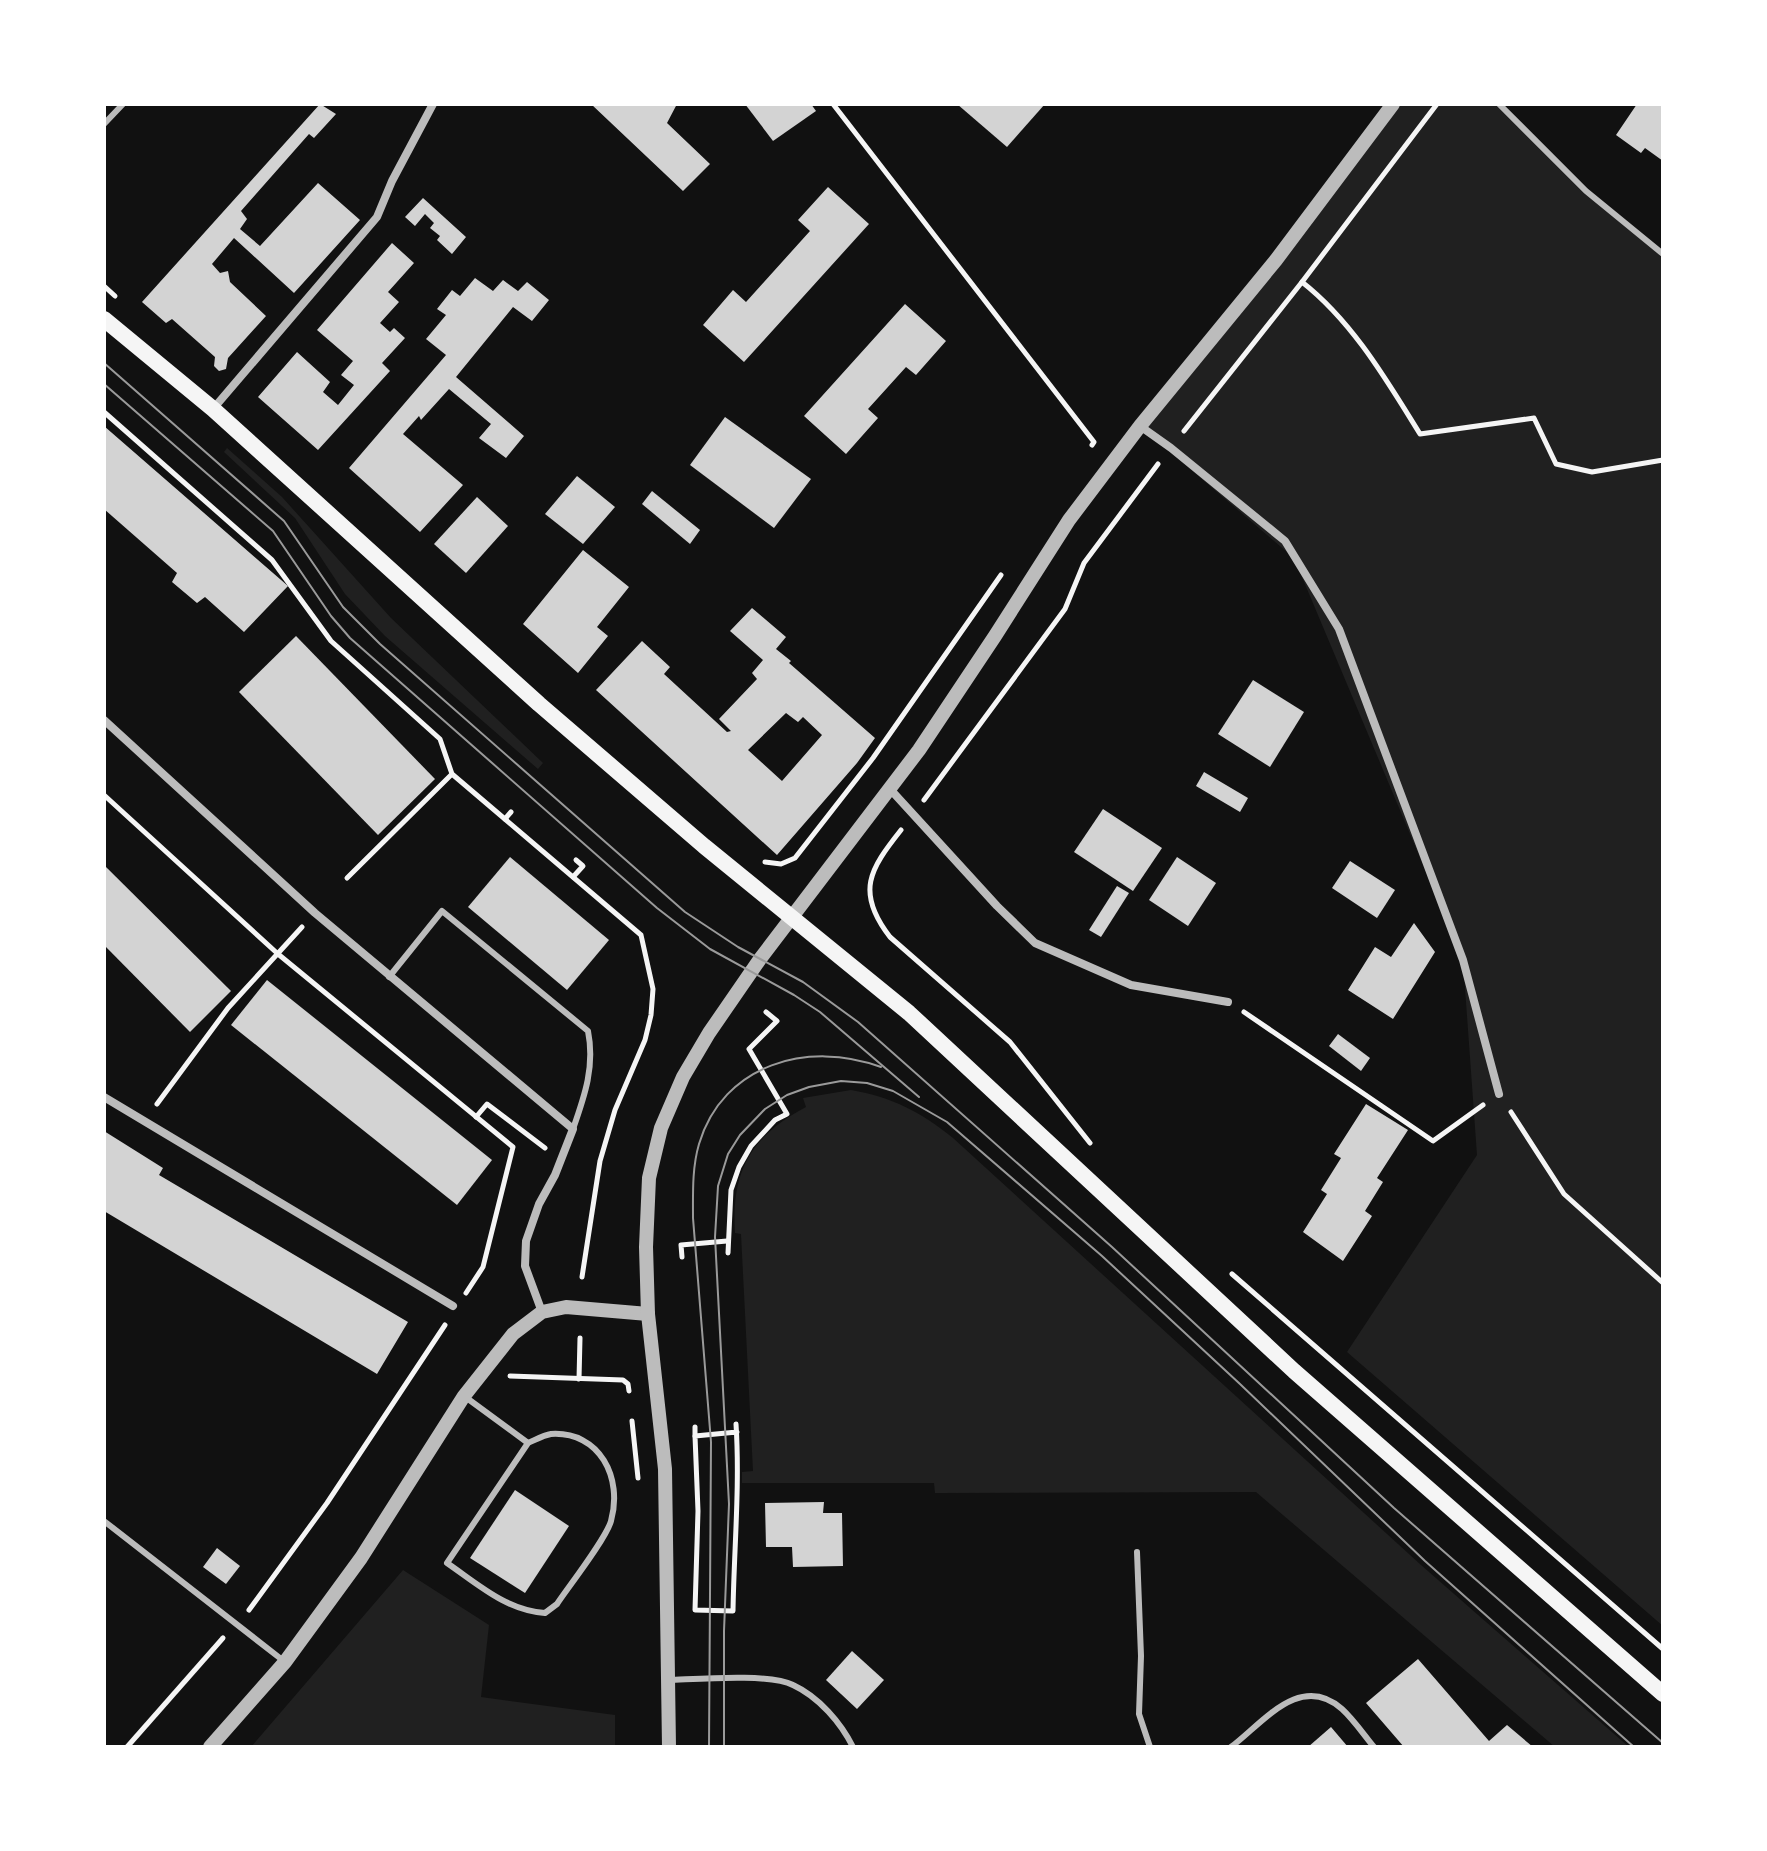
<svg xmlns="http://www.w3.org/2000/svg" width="1767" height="1851" viewBox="0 0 1767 1851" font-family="'Work Sans',sans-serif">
<rect width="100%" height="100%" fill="#111"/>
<g fill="#202020">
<polygon points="1393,104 1499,104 1586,191 1663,254 1663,1626 1347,1352 1477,1155 1463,960 1294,558 1140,426"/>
<polygon points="227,448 282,497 391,618 543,763 538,769 385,636 345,594 295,518 224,452"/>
<path d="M851 1090C892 1097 921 1112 953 1138L1421 1565 1629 1747H1555L1256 1492 935 1493 934 1483H742V1472L753 1471 741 1234 735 1233C731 1171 751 1136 806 1107L803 1098Z"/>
<polygon points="403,1570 489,1625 481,1697 615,1715 615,1747 251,1747"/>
</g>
<g fill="#d3d3d3" fill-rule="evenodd">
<polygon points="320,104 336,114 314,138 309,134 241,211 247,219 240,229 260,246 318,183 360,220 294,293 234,238 212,264 220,273 228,271 230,282 266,316 228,358 226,369 219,371 214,366 215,357 172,319 166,323 142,302"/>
<polygon points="591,104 677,104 667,123 710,164 683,191"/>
<polygon points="745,104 811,104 816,111 773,141"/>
<polygon points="957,104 1045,104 1007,147"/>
<polygon points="1637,104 1663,104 1663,161 1645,148 1641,153 1616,135"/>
<polygon points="828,187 869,224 744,362 703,325 733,290 746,302 810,231 798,220"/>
<polygon points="423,198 466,237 452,254 437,240 440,236 430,228 434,223 425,214 415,226 405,217"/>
<polygon points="392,243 414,263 388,292 399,302 380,323 390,332 394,328 405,338 382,363 390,371 318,450 258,397 297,352 330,382 323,392 338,405 354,385 341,375 353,361 317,330"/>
<polygon points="475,278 493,291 503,280 518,291 527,282 549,300 532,321 513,307 456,377 524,436 506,458 479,438 491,424 449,389 421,420 419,416 403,434 463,485 420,532 349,468 446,355 426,339 446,315 437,309 452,290 460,296"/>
<polygon points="905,304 946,341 916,375 906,367 868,409 878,418 846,454 804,416"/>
<polygon points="725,417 811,479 774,528 690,465"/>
<polygon points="104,426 288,586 244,632 205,597 197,603 172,582 177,573 104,509"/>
<polygon points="577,476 615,507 583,544 545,514"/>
<polygon points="652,491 700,530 690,544 642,504"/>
<polygon points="477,497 508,526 466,573 434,544"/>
<polygon points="583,550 629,587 597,627 608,636 578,673 523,624"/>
<path d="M752 608 786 637 776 649 791 661 789 663 875 738 857 763 777 855 596 690 642 641 670 667 664 674 727 732 731 731 719 719 757 679 752 673 763 660 730 631ZM786 713 798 722 803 717 822 735 782 781 748 750Z"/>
<polygon points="296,636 435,779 378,835 239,692"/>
<polygon points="1253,680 1304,712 1270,767 1218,734"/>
<polygon points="1204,772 1248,798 1240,812 1196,786"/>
<polygon points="1103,809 1162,848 1133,891 1074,852"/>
<polygon points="510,857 609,940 567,990 468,907"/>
<polygon points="1177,857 1216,883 1188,926 1149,900"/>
<polygon points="1350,861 1395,890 1377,918 1332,888"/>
<polygon points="104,865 231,991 190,1032 104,945"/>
<polygon points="1117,886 1129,893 1101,937 1089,930"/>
<polygon points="1414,923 1435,952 1393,1019 1348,990 1375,947 1391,957"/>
<polygon points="267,980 492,1160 457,1205 231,1025"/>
<polygon points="1338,1034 1370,1058 1361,1071 1329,1046"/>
<polygon points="1366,1104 1408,1130 1377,1178 1383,1182 1365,1211 1372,1216 1343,1261 1303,1232 1327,1194 1321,1190 1341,1158 1334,1154"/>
<polygon points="104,1131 163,1168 159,1175 408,1322 377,1374 104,1211"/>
<polygon points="515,1490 569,1526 525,1593 470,1558"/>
<polygon points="824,1502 823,1513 842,1513 843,1566 793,1567 792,1547 766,1547 765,1503"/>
<polygon points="217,1548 240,1566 226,1584 203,1567"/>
<polygon points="852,1651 884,1680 857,1709 826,1680"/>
<polygon points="1418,1659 1489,1741 1507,1725 1533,1747 1404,1747 1366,1703"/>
<polygon points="1331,1727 1348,1747 1308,1747"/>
</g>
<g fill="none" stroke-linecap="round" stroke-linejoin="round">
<g stroke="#f5f5f5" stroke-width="5">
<polyline points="833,104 1094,442 1092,445"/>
<polyline points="1302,282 1437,104"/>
<polyline points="104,286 115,296"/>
<polyline points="104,412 272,560 331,641 440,739 452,774 641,935 653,989 651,1015 645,1040 615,1110 600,1161 582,1277"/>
<path d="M1184 431 1302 282C1353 322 1387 381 1420 434L1534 418 1556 464 1592 472 1663 460"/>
<polyline points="104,795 278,954 513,1147 483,1267 466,1293"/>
<polyline points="924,800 1065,609 1084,563 1158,464"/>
<polyline points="505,819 511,812"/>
<path d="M901 830C870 869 855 892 890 937L1010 1042 1090 1143"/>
<polyline points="765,862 781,864 795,858 873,758 1001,575"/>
<polyline points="573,877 583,866 576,860"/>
<polyline points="347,878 452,774"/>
<polyline points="1244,1012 1433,1141 1483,1105"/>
<polyline points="157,1104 228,1008 302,927"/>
<polyline points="1511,1112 1564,1194 1663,1283"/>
<polyline points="476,1117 487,1104 545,1148"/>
<polyline points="728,1253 731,1190 739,1167 751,1146 775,1120 787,1114 749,1049 777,1021 766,1012"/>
<polyline points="682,1257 681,1245 727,1241"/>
<polyline points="1232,1274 1663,1649"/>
<polyline points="510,1376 623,1380 628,1384 629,1391"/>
<polyline points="579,1379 580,1338"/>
<polyline points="632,1421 638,1478"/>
<path d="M736 1424C740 1486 734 1549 733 1611L695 1610 698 1511 695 1436 737 1432"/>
<polyline points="695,1427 695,1436"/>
<polyline points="249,1610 327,1503 445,1325"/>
<polyline points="127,1747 223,1638"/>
</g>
<g stroke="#bcbcbc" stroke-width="6">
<polyline points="1499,104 1586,191 1663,254"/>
<polyline points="104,124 123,104"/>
<path d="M389 977 442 911 588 1031C595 1066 585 1095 573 1129"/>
<path d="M464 1396 528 1443 447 1563C479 1585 506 1610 545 1613L557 1604C569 1586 606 1539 611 1521 623 1478 600 1431 551 1434 544 1435 535 1440 528 1443"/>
<polyline points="104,1521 285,1662"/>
<polyline points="1137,1552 1141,1656 1139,1714 1150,1747"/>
<path d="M669 1680C698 1679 769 1673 793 1685 819 1697 841 1723 853 1747"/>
<path d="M1231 1747C1263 1723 1300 1672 1342 1709 1354 1720 1364 1735 1374 1747"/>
</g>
<g stroke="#bcbcbc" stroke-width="8">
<polyline points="213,409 377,217 392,181 433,104"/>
<polyline points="1140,426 1171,448 1285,541 1339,629 1463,960 1499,1094"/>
<polyline points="104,720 315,913 573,1129 555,1175 539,1204 526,1241 525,1266 542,1312"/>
<polyline points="890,789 997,906 1035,943 1131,985 1228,1002"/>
<polyline points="104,1097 453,1306"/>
</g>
<g stroke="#bcbcbc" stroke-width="14">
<polyline points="210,1747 285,1662 361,1558 464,1396 513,1334 542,1312 566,1307 648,1314"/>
<polyline points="669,1747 665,1469 648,1314 646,1247 649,1178 661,1128 683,1077 709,1033 760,959 919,750 995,636 1069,520 1140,426 1276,260 1393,104"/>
</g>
<polyline stroke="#f5f5f5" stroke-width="16" points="104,319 213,409 539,704 704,846 909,1013 1294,1371 1663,1694"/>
<g stroke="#9a9a9a" stroke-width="2">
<polyline points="104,363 284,521 343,607 380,644 685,912 738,947 803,982 858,1022 1112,1247 1394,1508 1663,1743"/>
<polyline points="104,384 273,531 331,616 350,638 657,908 710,949 794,995 820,1012 919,1097"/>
<path d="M709 1747 711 1442 693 1218C693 1193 692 1168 699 1144 723 1064 808 1040 881 1067"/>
<polyline points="724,1747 724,1631 729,1504 715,1237 718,1186 728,1154 740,1135 765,1109 787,1095 809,1087 841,1081 867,1083 893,1091 947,1122 1102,1256 1240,1384 1425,1561 1634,1747"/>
</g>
</g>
<rect width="1767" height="1851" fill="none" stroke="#ffffff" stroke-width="212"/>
</svg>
